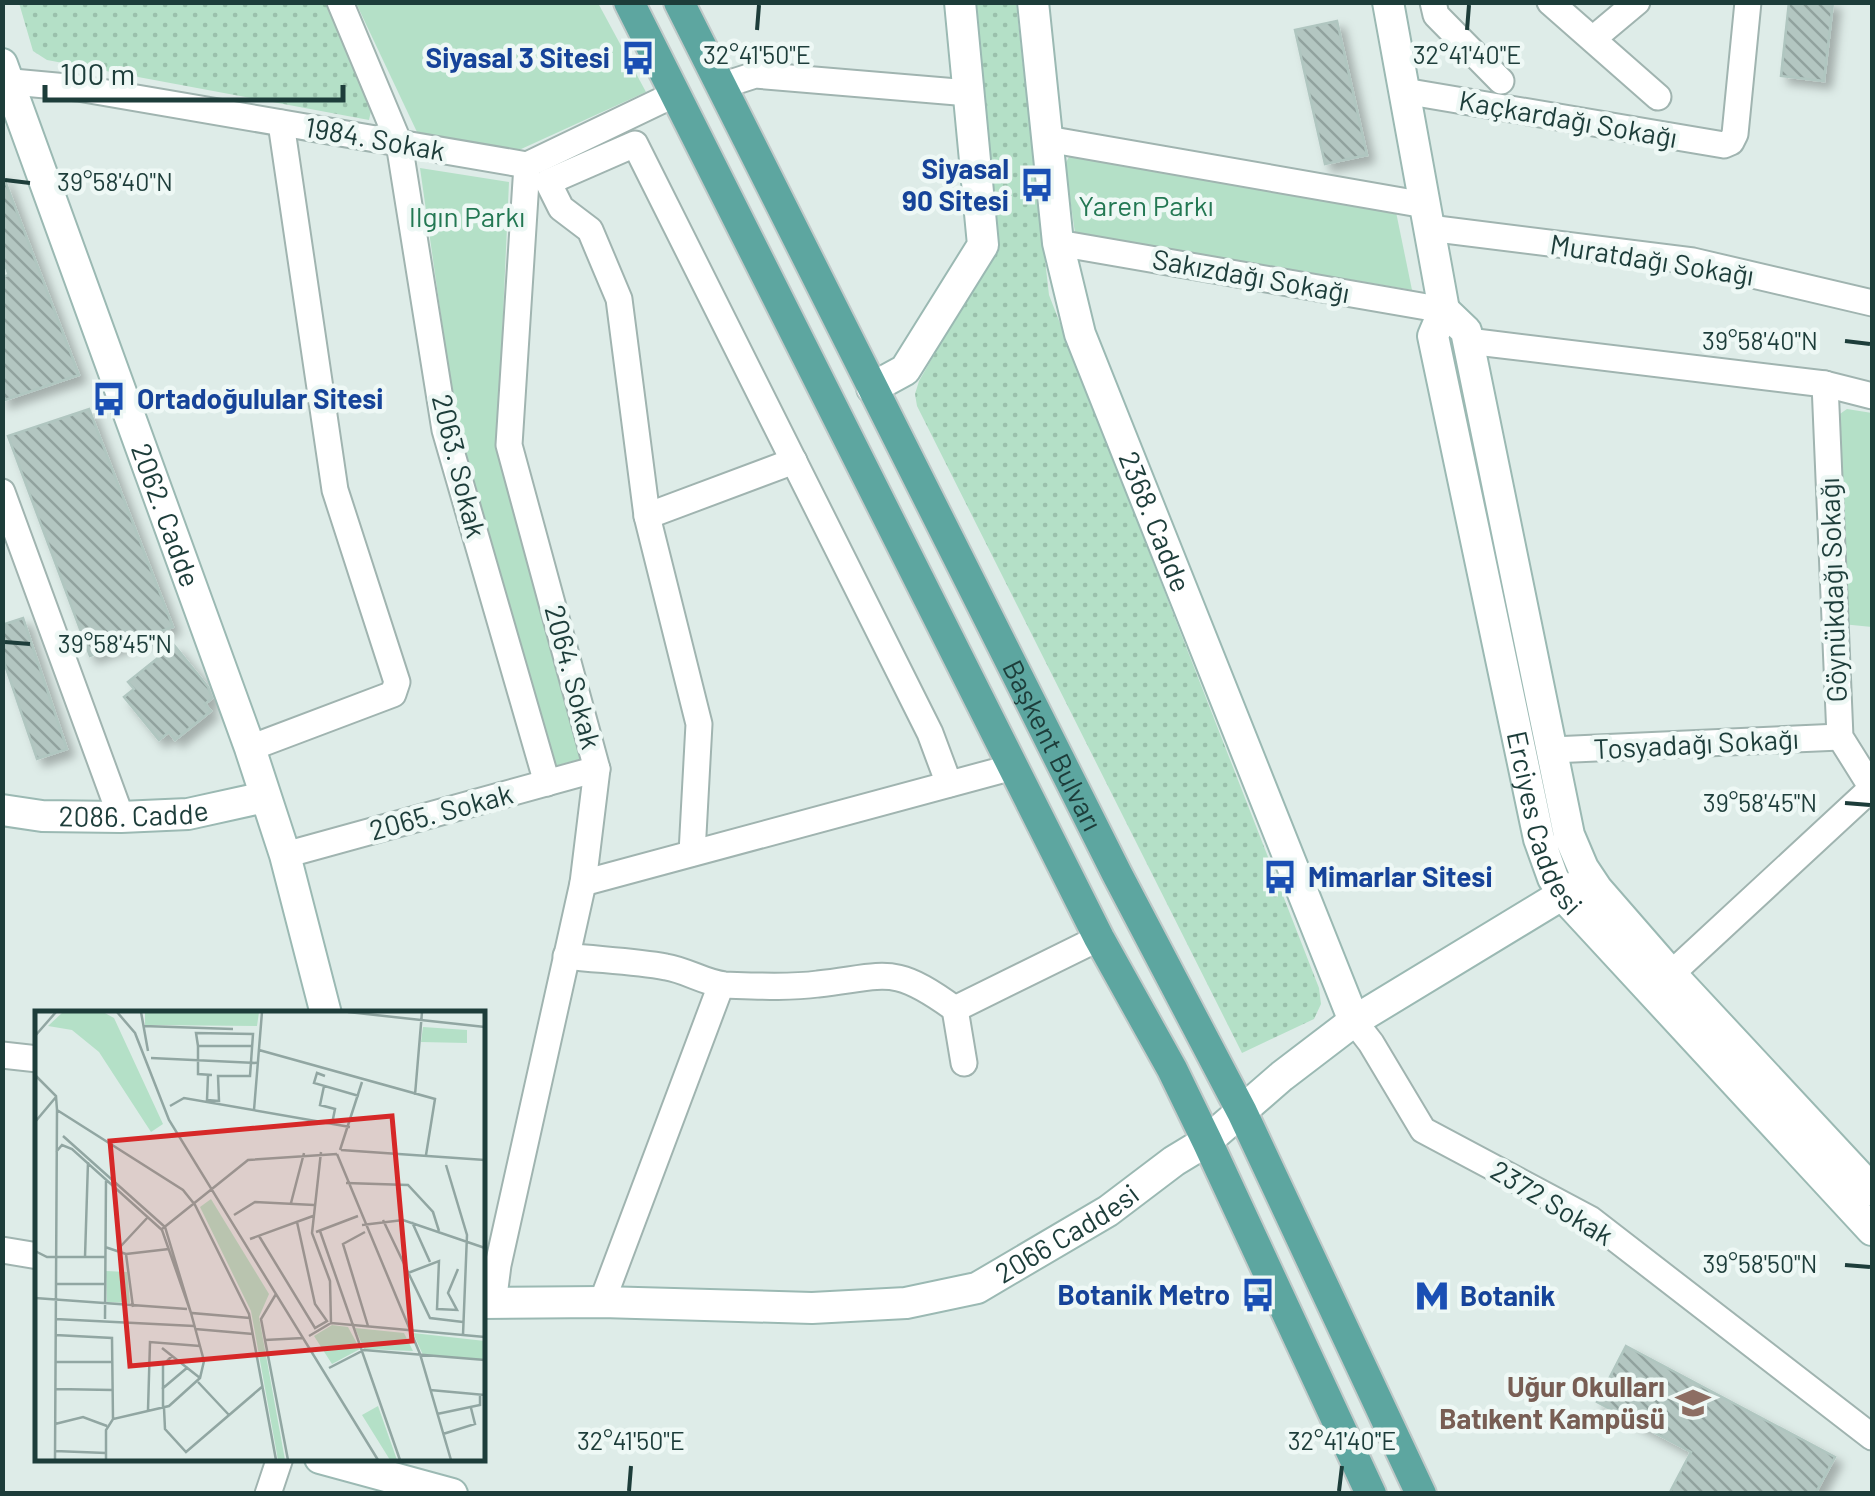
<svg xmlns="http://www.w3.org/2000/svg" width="1875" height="1496" viewBox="0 0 1875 1496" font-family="Barlow,sans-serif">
<defs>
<pattern id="grass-dots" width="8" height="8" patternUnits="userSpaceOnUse" patternTransform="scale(2.5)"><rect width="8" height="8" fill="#b4e0c7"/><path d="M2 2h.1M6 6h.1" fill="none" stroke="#9ac1ac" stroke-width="1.8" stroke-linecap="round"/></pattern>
<pattern id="building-back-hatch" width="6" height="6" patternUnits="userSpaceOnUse" patternTransform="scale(2.5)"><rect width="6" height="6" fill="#b3c6c1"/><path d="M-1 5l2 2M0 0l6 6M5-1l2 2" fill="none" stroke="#91a29e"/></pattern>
<filter id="shadow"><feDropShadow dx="7" dy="7" stdDeviation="5" flood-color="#0004"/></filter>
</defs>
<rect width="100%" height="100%" fill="#deece8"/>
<g fill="url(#grass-dots)">
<polygon points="19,3 331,3 372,107 369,120 47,60 33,51"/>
<polygon points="976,3 1016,3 1049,295 1319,988 1321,1004 1314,1019 1242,1053 917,406 915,394 919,381 995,249 998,237"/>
</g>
<g fill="#b4e0c7">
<polygon points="356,3 598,3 646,92 519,150 417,132"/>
<polygon points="1077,154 1396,212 1412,290 1075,233 1065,164 1069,157"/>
<polygon points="420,168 509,182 497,450 584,758 555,766 457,429"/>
<polygon points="1847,409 1872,413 1872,627 1842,624 1837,416"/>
</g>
<g fill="url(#building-back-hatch)" stroke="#b0c6c0" stroke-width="2.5" filter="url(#shadow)">
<polygon points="1789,2 1833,2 1824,81 1781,76"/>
<polygon points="1337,21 1367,155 1325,164 1295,30"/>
<polygon points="2,173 79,375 2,401 2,277 9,275 2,258"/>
<polygon points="89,409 173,627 90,656 8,436"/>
<polygon points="23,618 67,749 37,759 2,656 2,625"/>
<polygon points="174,645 208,687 212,698 205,704 211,711 175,740 169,732 159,740 124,697 134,689 128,682"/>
<polygon points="1626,1346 1835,1457 1815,1494 1669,1494 1691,1452 1597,1402"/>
</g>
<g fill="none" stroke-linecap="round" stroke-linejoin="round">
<g stroke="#a0b4b0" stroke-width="29">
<g id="street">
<polyline points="340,2 399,143 445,430 547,783"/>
<polyline points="1433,2 1436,15 1501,81"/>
<polyline points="1550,2 1658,97"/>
<polyline points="1594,38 1637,2"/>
<polyline points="2,81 78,88 527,165 675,94"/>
<polyline points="721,86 755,75 969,93"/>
<polyline points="1404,91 1724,145 1731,142 1735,134 1748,2"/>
<polyline points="1047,139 1425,205"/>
<polyline points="1429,228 1693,261 1872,303"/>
<polyline points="1058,243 1444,310"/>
<polyline points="1468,341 1825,384 1872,396"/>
<polyline points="1825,384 1840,737 1872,788"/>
<polyline points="2,492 121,817"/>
<polyline points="647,516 794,461"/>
<polyline points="250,748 393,694 397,682 335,490 281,123"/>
<polyline points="1552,750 1840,737"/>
<polyline points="692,853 699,724 647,516 619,299 590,230 561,208 548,182 635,144 930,733 949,784"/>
<polyline points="285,855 597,769"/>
<polyline points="583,883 1013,767"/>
<path d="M566 956C599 960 634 961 666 967 686 970 705 983 725 985 755 986 789 988 818 984 888 976 893 964 955 1009L1099 938"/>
<polyline points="1671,974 1872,788"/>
<polyline points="955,1009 964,1063"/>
<polyline points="1354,1021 1371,1043 1423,1130 1590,1219 1872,1437"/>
<polyline points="2,1055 38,1059"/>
<polyline points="2,1250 38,1256"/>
<polyline points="602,1302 721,985"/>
<polyline points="493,1304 498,1265 583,883 597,769 509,445 527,165"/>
<polyline points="268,1494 280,1458"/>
</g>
</g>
<g stroke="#9bb9b3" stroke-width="34">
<g id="secondary">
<path id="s1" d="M1033 2 1058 243 1080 334 1354 1021"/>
<polyline points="1388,2 1444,310"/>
<path id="s2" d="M2 64 250 748 285 855 326 1014"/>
<polyline points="872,388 905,370 983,245 960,2"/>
<path id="s3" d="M2 810 42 816 121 817 188 814 265 797"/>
<path id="s4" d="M1872 1190 1671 974 1597 889 1583 868 1569 835 1466 331 1444 310 1433 336 1539 839 1553 878 1567 900 1872 1230"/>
<path id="s5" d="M482 1303 602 1302 812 1308 906 1303 977 1288 1108 1211 1174 1161 1207 1141 1282 1076 1354 1021 1578 885"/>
<polyline points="320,1458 452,1494"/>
</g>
</g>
<g stroke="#c0c9c8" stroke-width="34">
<g id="primary">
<polyline points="629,2 1099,938 1172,1069 1207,1141 1371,1494"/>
<path id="s6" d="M679 2 1117 874 1242 1112 1421 1494"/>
</g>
</g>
<use href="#street" stroke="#fff" stroke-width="25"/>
<use href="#secondary" stroke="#fff" stroke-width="30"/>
<use href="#primary" stroke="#5da6a0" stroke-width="30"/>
</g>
<path fill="none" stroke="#1d3d3a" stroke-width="4" d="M757 30 759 5M1467 30 1469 5M5 180 30 183M1845 341 1870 344M5 642 30 644M1845 803 1870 805M1845 1265 1870 1267M629 1491 631 1466M1339 1491 1342 1466"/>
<defs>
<g id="bus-bare" transform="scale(2.7)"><path d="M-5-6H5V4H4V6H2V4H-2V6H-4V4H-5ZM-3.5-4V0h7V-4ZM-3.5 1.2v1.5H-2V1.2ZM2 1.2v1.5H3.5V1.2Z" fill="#1a4fb4" stroke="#eef8f5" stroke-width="2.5" paint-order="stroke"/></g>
<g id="metro-bare" transform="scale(2.7)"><path d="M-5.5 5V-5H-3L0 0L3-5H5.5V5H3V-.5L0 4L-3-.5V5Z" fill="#1a4fb4" stroke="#eef8f5" stroke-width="2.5" paint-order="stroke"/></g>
<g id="school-bare" transform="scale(2.7)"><path d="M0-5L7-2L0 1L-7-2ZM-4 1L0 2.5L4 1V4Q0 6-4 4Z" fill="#8d6e63" stroke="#eef8f5" stroke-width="2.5" paint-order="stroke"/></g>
</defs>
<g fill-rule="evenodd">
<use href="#bus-bare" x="638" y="58"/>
<use href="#bus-bare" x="1037" y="185"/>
<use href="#bus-bare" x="109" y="399"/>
<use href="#bus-bare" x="1280" y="877"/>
<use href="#bus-bare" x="1258" y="1295"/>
<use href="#metro-bare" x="1432" y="1296"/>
<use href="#school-bare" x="1693" y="1403"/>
</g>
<g text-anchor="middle" stroke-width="9" stroke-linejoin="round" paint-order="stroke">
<g font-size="28" font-weight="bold" fill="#164399" stroke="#eef8f5" text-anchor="end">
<text x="610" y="68">Siyasal 3 Sitesi</text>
<text x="1009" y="179">Siyasal<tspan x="1009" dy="32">90 Sitesi</tspan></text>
<text x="137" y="409" text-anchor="start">Ortadoğulular Sitesi</text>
<text x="1308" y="887" text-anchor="start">Mimarlar Sitesi</text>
<text x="1230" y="1305">Botanik Metro</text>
<text x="1460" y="1306" text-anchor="start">Botanik</text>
</g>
<g font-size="28" fill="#1d3d3a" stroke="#eef8f5">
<text transform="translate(1568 119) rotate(10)" y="10">Kaçkardağı Sokağı</text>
<text transform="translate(375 139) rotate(10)" y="10">1984. Sokak</text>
<text transform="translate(1652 260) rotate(9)" y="10">Muratdağı Sokağı</text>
<text transform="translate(1251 276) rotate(10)" y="10">Sakızdağı Sokağı</text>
<text transform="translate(459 466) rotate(76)" y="10">2063. Sokak</text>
<text dy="10" stroke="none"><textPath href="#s2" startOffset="480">2062. Cadde</textPath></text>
<text dy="10" stroke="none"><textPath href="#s1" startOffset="538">2368. Cadde</textPath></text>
<text transform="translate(1833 590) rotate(-92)" y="10">Göynükdağı Sokağı</text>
<text transform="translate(573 677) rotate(75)" y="10">2064. Sokak</text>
<text transform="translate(1696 744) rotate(-3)" y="10">Tosyadağı Sokağı</text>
<text dy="10" stroke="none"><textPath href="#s6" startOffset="832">Başkent Bulvarı</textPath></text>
<text dy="10" stroke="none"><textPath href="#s3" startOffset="132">2086. Cadde</textPath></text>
<text transform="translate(441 812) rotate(-15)" y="10">2065. Sokak</text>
<text dy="10" stroke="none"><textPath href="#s4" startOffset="1542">Erciyes Caddesi</textPath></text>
<text transform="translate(1552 1203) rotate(31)" y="10">2372 Sokak</text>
<text dy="10" stroke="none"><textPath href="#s5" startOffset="602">2066 Caddesi</textPath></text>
</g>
<g font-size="28" fill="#237853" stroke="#eef8f5">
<text x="1146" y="216">Yaren Parkı</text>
<text x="467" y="227">Ilgın Parkı</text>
</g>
<g font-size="28" font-weight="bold" fill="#785e54" stroke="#eef8f5" text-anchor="end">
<text x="1665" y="1397">Uğur Okulları<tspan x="1665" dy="32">Batıkent Kampüsü</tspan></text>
</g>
</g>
<g transform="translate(35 1011)">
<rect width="450" height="450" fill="#deece8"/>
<path d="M388 16 432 19V32L386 31ZM176 188 234 283 224 306 250 449H243L216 300 165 196ZM320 317 369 322 378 340 329 338ZM378 322 450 330V349L388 344Z" fill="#b4e0c7"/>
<path d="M28 1H68L79 7 128 113 116 121 64 41 37 19 13 15ZM110 1H224L222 15 110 14ZM71 260 92 261 95 292 72 291ZM297 314 313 316 325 338 297 353 279 325ZM343 395 362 449H355L327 404Z" fill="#b4e0c7"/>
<path fill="none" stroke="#91a6a2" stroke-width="2.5" d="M82 1 100 22 134 109 343 449M106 1 113 40M313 1 450 16M108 15 198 18M0 25 21 1M163 35 161 22 218 23 215 65H183L184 90 172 89 173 64M224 39 400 88 391 144M116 47 223 52M0 64 21 85 22 99 20 449M177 64 163 63V35H217M290 65 282 62 279 72 324 85M289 75 285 94 300 98 297 113M380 84 387 1M135 95 149 87 315 116M22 99 148 179 160 194 214 303 241 449M219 99 227 1M0 111 21 86M305 139 327 71M306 139 450 149M21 141 27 134 37 138 127 219 156 302 130 216 28 125M286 141 277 222 295 270 296 312M302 143 385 343 416 449M411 154 432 224 428 324M311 172 373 174 398 201 404 220M256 192 269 142M199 204 220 191 279 194M348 209 395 307 428 311M377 211 395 251M327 214 368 209 450 237M127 218 213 149 302 143M285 220 365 449M281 221 323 205M330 221 308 233 333 315M224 225 280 317 292 310 280 293 262 211M215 228 278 205M70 236 91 243 98 296M85 236 113 206M0 240 12 246H70M91 243 134 238M50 246 53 151M373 262 404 250 402 298 422 299 413 282 423 258M20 273H70M241 283 226 308 253 449M0 287 152 298M20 308 159 315M70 308 71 168M160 318 218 323M20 324 77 327 78 408M274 325 296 312 450 326M230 329 268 327M127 337 165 367M20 351H78M294 357 329 339 450 349M163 371 194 404M20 378 78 379M127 378 153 356M395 379 450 384M128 397V354L137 345M129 397 130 418 151 441 228 375M113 399 115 331 165 335M402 403 445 394V384M20 413 48 406 72 415M408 423 440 413 436 397M20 440 71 442M71 449V419L78 408 134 395 165 367 169 350 156 302 215 307"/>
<path fill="#d62828" fill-opacity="0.15" stroke="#d62828" stroke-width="5" d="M357 105 377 330 95 355 75 130Z"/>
<rect width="450" height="450" fill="none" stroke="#1d3d3a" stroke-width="5"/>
</g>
<g font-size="25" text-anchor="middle" fill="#1d3d3a" stroke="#eef8f5" stroke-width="9" stroke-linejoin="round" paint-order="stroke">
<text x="757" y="64">32°41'50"E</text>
<text x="1467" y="64">32°41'40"E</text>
<text x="115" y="191">39°58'40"N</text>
<text x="1760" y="350">39°58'40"N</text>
<text x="115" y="653">39°58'45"N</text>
<text x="1760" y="812">39°58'45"N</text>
<text x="1760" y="1273">39°58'50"N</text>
<text x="631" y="1450">32°41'50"E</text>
<text x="1342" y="1450">32°41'40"E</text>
</g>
<rect width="1875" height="1496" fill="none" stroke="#1d3d3a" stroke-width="10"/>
<path d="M45 85v15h298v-15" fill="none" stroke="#1d3d3a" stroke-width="5"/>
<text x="60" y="85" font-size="30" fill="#1d3d3a" stroke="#eef8f5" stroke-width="8" paint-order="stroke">100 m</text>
</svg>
